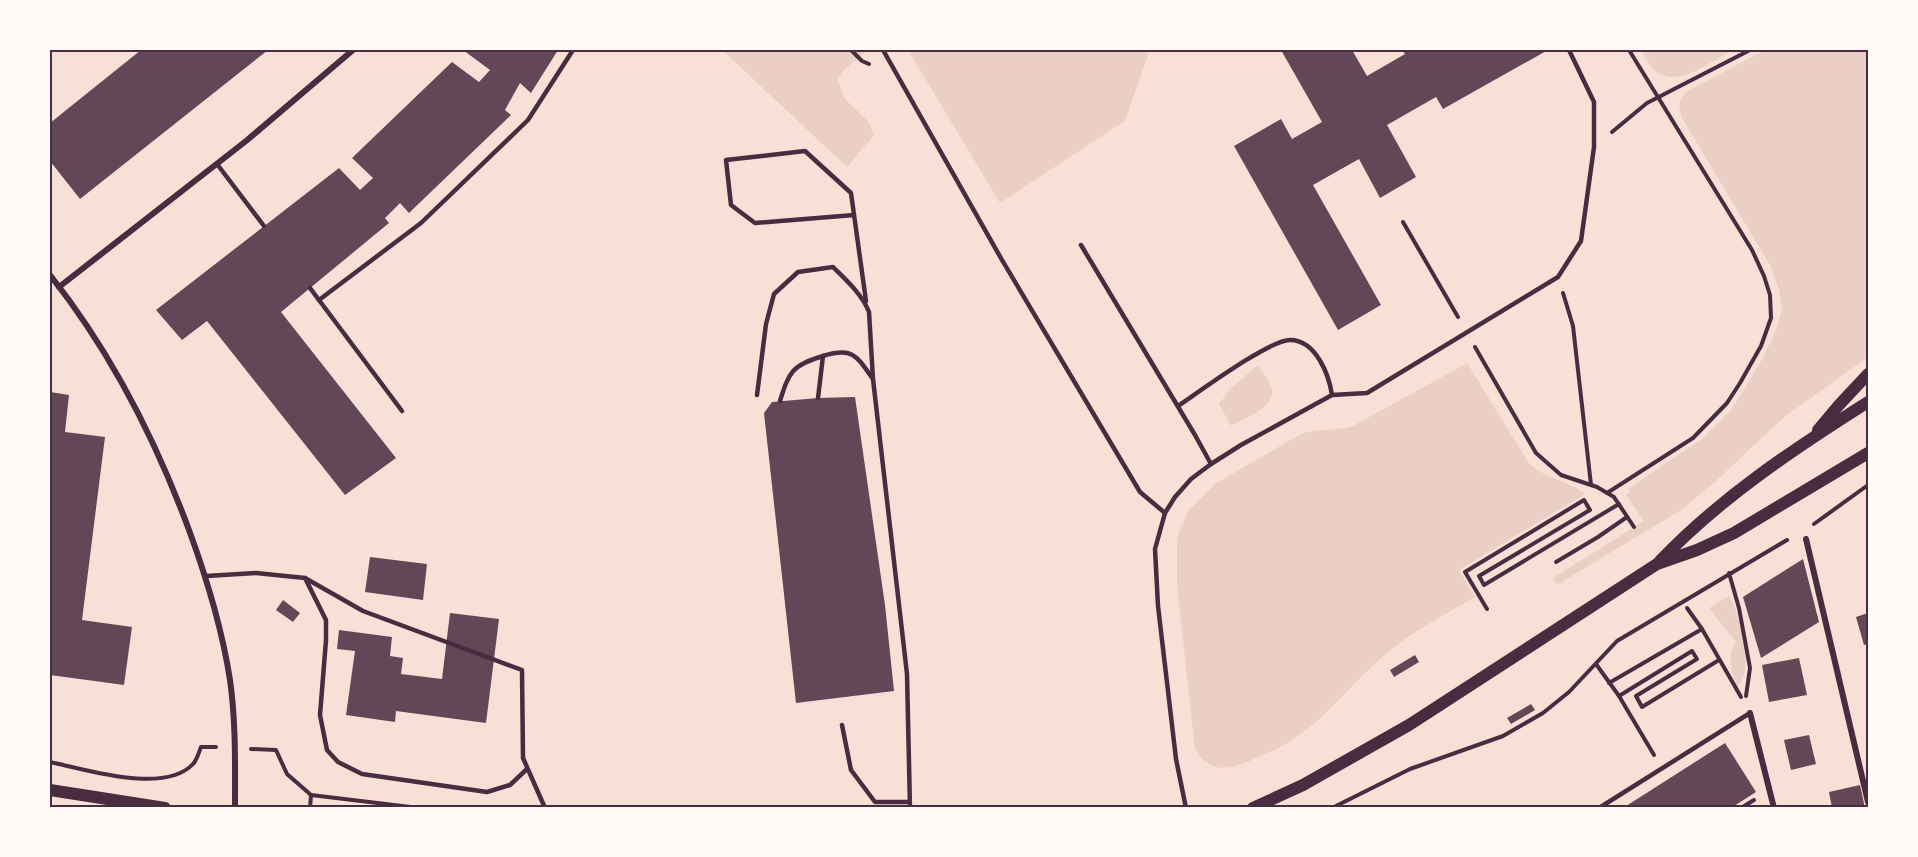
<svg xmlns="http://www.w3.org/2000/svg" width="1918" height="857" viewBox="0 0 1918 857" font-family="Signika,sans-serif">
<rect width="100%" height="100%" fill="#f7e1d7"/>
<g fill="#ebcfc5">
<polygon points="722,50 868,50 842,72 838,80 844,98 868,121 874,135 847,167"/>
<polygon points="908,50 1150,50 1125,121 1000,203"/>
<path d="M1641 50H1733C1712 60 1682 87 1658 73 1650 68 1645 57 1641 50Z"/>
<path d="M1765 50H1868V357L1784 417 1716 481 1681 510 1557 585 1553 578 1644 521 1626 495 1630 492 1628 489 1703 438 1732 409 1760 363 1776 331 1782 308 1779 290 1770 265 1682 118C1678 107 1678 101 1686 92Z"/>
<path d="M1467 363 1529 463C1545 479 1568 480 1585 494L1459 570 1475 597C1444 615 1413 631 1386 654 1354 680 1329 716 1295 738 1282 747 1268 753 1254 759 1231 769 1211 776 1195 749L1177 585V539L1179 532 1188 511 1215 484 1299 435C1316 427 1336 432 1353 426Z"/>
<path d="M1258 365C1262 372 1271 382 1272 390 1275 408 1244 418 1231 426L1219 404 1231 388Z"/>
<path d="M1729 596C1740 614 1756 672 1737 687 1731 674 1727 654 1736 642L1709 608Z"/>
</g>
<g fill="#644757">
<polygon points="141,50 268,50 80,199 50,161 50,123"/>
<polygon points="463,50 558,50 531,93 520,83 505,110 511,115 409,213 400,203 385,218 389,223 281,312 396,458 345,495 207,321 182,340 156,310 339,168 360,190 373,178 352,158 452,62 479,82 490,70"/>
<polygon points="1281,50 1352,50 1367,76 1405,54 1402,50 1548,50 1443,109 1436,97 1387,125 1416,177 1380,198 1359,159 1313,185 1381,305 1338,330 1234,146 1281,119 1292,139 1322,122"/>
<polygon points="50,392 69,395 65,432 105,437 82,620 132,627 124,685 50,675"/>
<polygon points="855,397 885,605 894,691 796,703 764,413 772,402 818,398"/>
<polygon points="370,557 427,564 423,600 365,592"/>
<polygon points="1803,559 1819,622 1761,658 1743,597"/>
<polygon points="283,600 300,613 293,622 276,610"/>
<polygon points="450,613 499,619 486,723 396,711 395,722 346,715 355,651 337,649 339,630 392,637 390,656 403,658 401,674 442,679"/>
<polygon points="1868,613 1868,644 1864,645 1856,617"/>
<polygon points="1415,655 1419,662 1394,677 1390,670"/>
<polygon points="1799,658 1807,695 1769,702 1762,665"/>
<polygon points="1531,704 1535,710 1511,724 1507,718"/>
<polygon points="1809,735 1816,764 1791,770 1784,740"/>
<polygon points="1725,743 1756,792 1731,808 1623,808"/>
<polygon points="1860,785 1865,808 1832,808 1829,792"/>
</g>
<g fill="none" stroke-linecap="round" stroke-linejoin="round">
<g stroke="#4a2c40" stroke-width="4">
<polyline points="851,50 862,61 869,64"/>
<polyline points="1612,132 1647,103 1750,50"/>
<polyline points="1403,222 1458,317"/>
<polyline points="1563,293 1573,326 1591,485"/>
<polyline points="1475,347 1536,453 1561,475 1597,487 1614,497 1634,527"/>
<polyline points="1607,493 1693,438 1727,403 1740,383 1761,346 1771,318 1770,295 1764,276 1752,250 1629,50"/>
<polyline points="1814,524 1868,485"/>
<polyline points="1556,562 1598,537 1627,517"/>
<polyline points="1729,573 1739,608 1750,668 1746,696"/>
<polyline points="1687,608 1702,629 1741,697"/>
<polyline points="1487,609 1465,572 1584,500 1590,510 1479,576 1484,585 1619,504"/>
<polyline points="1596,664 1619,696 1654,755"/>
<polyline points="1609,683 1702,629"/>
<polyline points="1619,696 1692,651 1697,659 1636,696 1642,707 1719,660"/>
<polyline points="251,749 276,750 287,774 311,795 419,808"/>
<path d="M50 762C85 769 164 795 193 764 197 760 199 752 201 747H216"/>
<polyline points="310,808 311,795"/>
<polyline points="1332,808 1410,769 1503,736 1543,713 1569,692 1617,641 1787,540"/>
<polyline points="1741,808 1754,800"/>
</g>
<g stroke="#4a2c40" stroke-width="4.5">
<polyline points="883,50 1002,260 1140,492 1165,513 1155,549 1158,606 1176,759 1186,808"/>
<polyline points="217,164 264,226"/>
<polyline points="854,215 755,223 731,205 726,160 805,151 851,193 866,301"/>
<polyline points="1081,245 1195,435 1211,464"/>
<polyline points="310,288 402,411"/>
<polyline points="319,300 421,223 528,120 573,50"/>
<path d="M757 395 766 324 774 294 798 272 833 267C846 280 862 294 869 312L873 379 907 674 910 808"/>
<polyline points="1332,395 1367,393 1558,277 1581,241 1594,147 1594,102 1569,50"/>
<path d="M818 398 823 356C853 347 856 355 873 379"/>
<path d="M780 401C789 372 792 365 823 356"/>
<path d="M1165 513 1175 497 1191 479 1211 464 1241 445 1332 395C1329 375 1316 340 1290 340 1269 340 1199 392 1178 406"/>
<polyline points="206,576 256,573 305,578 363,611 522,670 523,758 545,808"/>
<polyline points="305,578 326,620 326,640 320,715 327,750 338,762 362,774 487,792 510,785 527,769"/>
<polyline points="842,725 851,770 875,802 909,802"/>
<polyline points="1599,808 1750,713"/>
</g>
<g stroke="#4a2c40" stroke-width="6">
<path d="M50 275C111 352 155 438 189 530 207 579 222 628 230 680 236 722 235 765 235 808"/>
<polyline points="59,287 246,141 353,50"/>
<polyline points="1806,539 1868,802"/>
<polyline points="1750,713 1774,808"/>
</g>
<g stroke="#4a2c40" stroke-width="12">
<polyline points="1818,430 1839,405 1868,374"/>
<path d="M1660 561C1721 497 1794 449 1868 402"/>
<polyline points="50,790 165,808"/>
<polyline points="1253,808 1303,785 1409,725 1657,564 1697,550 1734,533 1868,453"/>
</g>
</g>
<rect width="1918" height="857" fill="none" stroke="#fffaf5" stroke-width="102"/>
<rect x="51" y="51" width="1816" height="755" fill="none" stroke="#4a2c40" stroke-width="2"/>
</svg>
